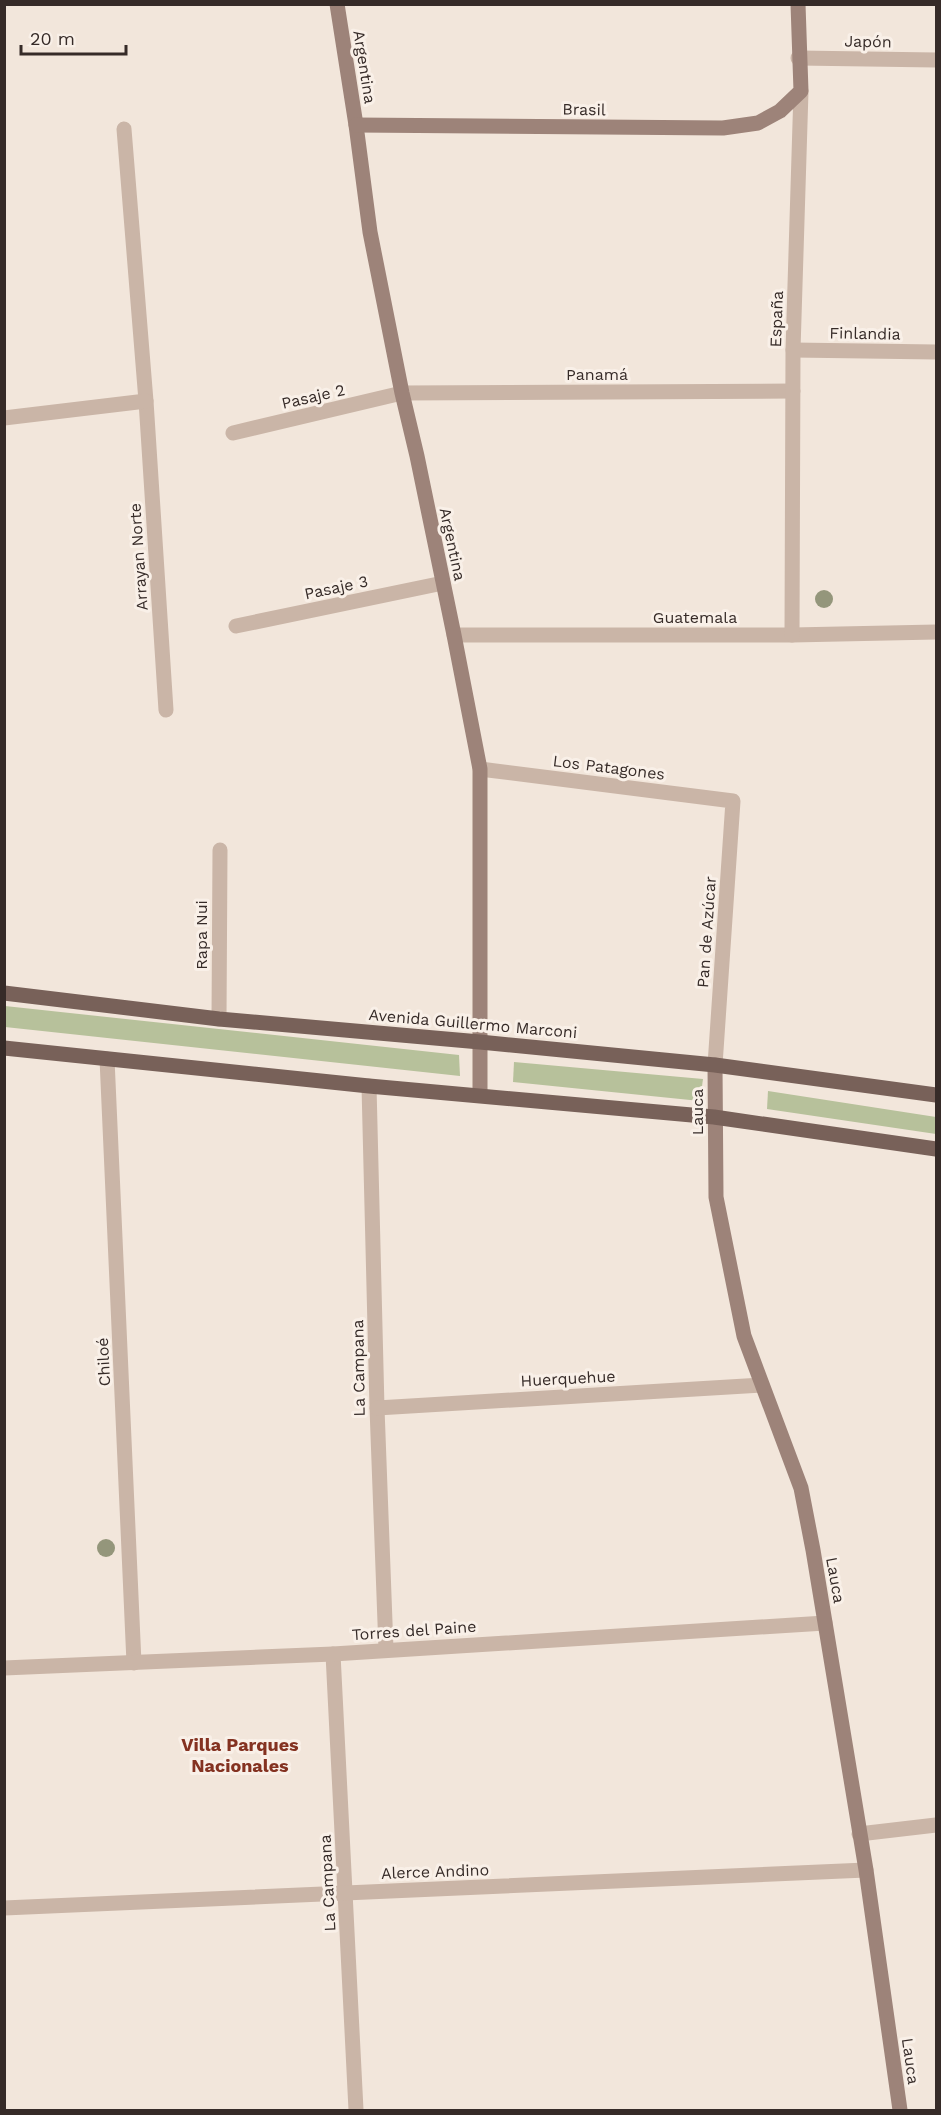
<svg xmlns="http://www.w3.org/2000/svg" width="941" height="2115" viewBox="0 0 941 2115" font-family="'Work Sans',sans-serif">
<rect width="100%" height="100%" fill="#f2e6db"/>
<g fill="#b7c19b">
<polygon points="5,1006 459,1055 460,1076 5,1027"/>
<polygon points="514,1062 703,1079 700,1101 513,1082"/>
<polygon points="768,1091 936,1117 936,1134 767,1109"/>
</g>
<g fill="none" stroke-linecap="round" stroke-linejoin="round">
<g stroke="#cab5a7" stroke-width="15">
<polyline points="798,58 936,60"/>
<polyline points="124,129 146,401 166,710"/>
<polyline points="793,350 936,352"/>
<polyline points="4,418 146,401"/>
<polyline points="233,433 402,393 793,391"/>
<polyline points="236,626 443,583"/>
<polyline points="454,635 792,635 936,632"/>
<polyline points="792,635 793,350 801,91"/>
<polyline points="480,769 733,801 715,1065"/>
<polyline points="219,1019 220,850"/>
<polyline points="107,1059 134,1663"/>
<polyline points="369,1086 377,1408 386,1649"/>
<polyline points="377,1408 762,1385"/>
<polyline points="333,1654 356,2110"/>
<polyline points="4,1668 333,1654 825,1623"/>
<polyline points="859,1834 936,1825"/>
<polyline points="4,1908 866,1870"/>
</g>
<g stroke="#9d8379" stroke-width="15">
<polyline points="337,4 356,125 370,232 402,393 417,456 454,635 480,769 480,1095"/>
<polyline points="356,125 723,128 758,123 780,111 801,91 798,4"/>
<polyline points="715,1065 716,1197 744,1336 801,1488 813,1550 866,1870 900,2110"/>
</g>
<g stroke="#786159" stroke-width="15">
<polyline points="4,993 219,1019 480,1042 715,1065 936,1095"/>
<polyline points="4,1048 369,1086 714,1117 936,1149"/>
</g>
</g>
<g fill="#94967b">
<circle cx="824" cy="599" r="9"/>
<circle cx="106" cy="1548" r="9"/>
</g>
<g text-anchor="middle" stroke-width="6" stroke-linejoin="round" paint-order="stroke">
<g font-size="16" fill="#362b28" stroke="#f9f0e8">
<text transform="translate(868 41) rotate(1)" y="6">Japón</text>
<text transform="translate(365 67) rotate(81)" y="6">Argentina</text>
<text transform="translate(584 109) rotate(1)" y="6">Brasil</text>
<text transform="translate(776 319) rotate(-88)" y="6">España</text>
<text transform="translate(865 333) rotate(1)" y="6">Finlandia</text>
<text x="597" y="380">Panamá</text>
<text transform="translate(313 396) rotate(-13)" y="6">Pasaje 2</text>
<text transform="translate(453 544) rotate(78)" y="6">Argentina</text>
<text transform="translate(138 557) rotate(-94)" y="6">Arrayan Norte</text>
<text transform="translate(336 587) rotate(-12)" y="6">Pasaje 3</text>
<text x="695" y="623">Guatemala</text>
<text transform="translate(609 767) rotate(7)" y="6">Los Patagones</text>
<text transform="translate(706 932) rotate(-86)" y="6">Pan de Azúcar</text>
<text transform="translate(201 935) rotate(-90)" y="6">Rapa Nui</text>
<text transform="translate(473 1023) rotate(5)" y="6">Avenida Guillermo Marconi</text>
<text transform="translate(697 1112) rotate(-90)" y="6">Lauca</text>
<text transform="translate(103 1362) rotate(-93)" y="6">Chiloé</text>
<text transform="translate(358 1368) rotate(-91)" y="6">La Campana</text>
<text transform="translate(568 1378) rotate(-3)" y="6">Huerquehue</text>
<text transform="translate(836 1580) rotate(80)" y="6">Lauca</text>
<text transform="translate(414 1630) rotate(-4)" y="6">Torres del Paine</text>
<text transform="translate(435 1871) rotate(-2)" y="6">Alerce Andino</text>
<text transform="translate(327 1883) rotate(-93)" y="6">La Campana</text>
<text transform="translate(911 2061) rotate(82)" y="6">Lauca</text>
</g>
<g font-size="18" font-weight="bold" fill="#843221" stroke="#f9f0e8">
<text x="240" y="1751">Villa Parques<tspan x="240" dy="21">Nacionales</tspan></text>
</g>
</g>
<rect width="941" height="2115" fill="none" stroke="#362b28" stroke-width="12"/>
<path d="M21 45v9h105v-9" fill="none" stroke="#362b28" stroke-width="3"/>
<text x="30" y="45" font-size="18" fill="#362b28" stroke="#f9f0e8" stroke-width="4.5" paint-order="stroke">20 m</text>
</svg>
